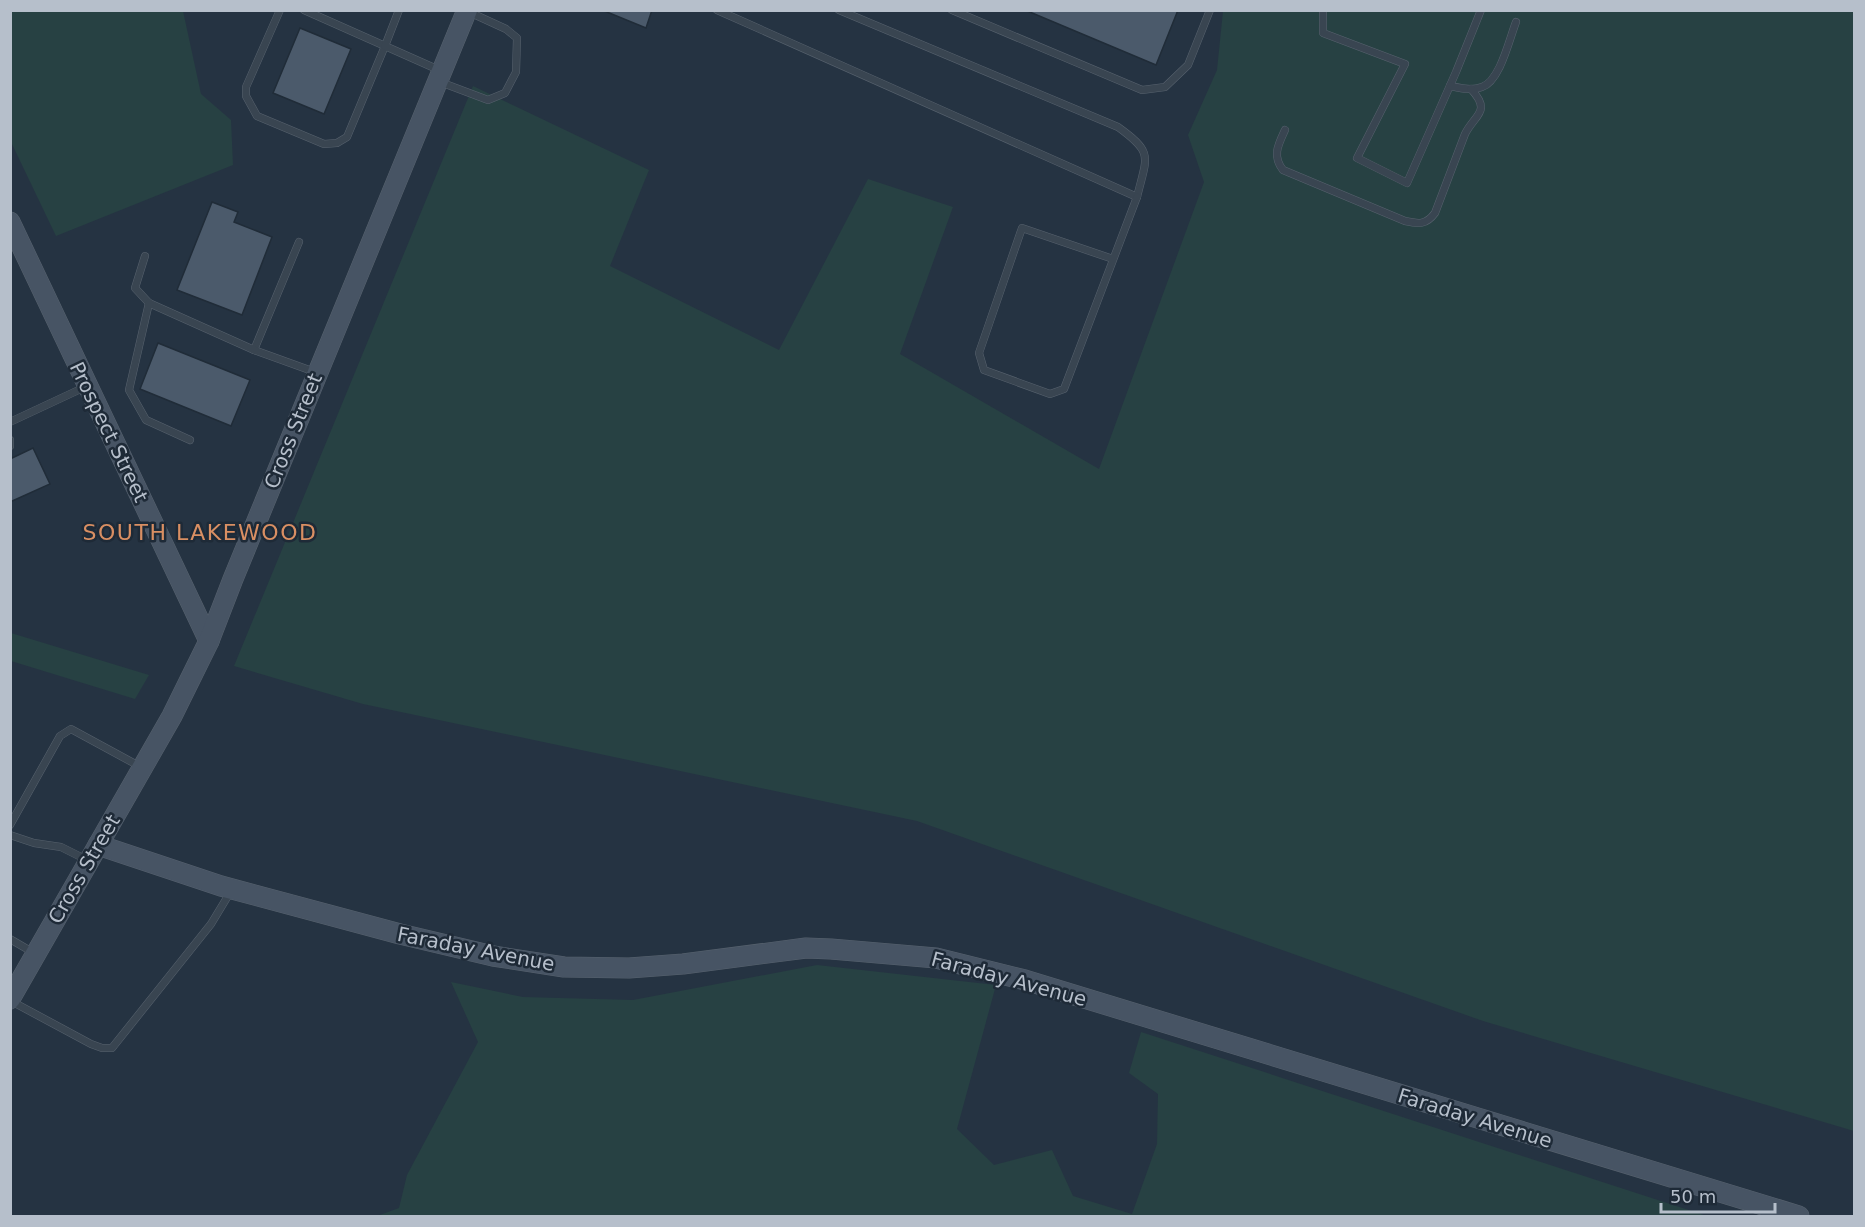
<svg xmlns="http://www.w3.org/2000/svg" width="1865" height="1227" viewBox="0 0 1865 1227" font-family="'DejaVu Sans',sans-serif">
<rect width="100%" height="100%" fill="#253342"/>
<g fill="#274143">
<polygon points="11,10 183,11 201,94 231,120 233,165 56,236 11,142"/>
<polygon points="1223,11 1854,11 1854,1131 1483,1021 917,821 363,704 234,666 473,86 649,170 610,266 779,350 868,179 953,207 900,354 1099,469 1204,182 1188,135 1217,70"/>
<polygon points="11,633 149,675 135,699 11,661"/>
<polygon points="817,965 996,985 957,1129 994,1165 1052,1150 1073,1196 1132,1214 1157,1144 1158,1094 1129,1073 1141,1032 1707,1216 377,1216 399,1208 407,1175 478,1042 451,982 523,997 633,1000"/>
</g>
<g fill="#4b5a6b" stroke="#202c38" stroke-width="1.5">
<polygon points="602,10 652,10 646,28"/>
<polygon points="1025,10 1178,10 1156,65"/>
<polygon points="300,28 351,49 324,114 273,93"/>
<polygon points="212,202 238,212 234,222 272,237 242,315 177,290"/>
<polygon points="158,343 250,380 231,426 140,389"/>
<polygon points="33,448 50,484 10,502 10,459"/>
</g>
<g fill="none" stroke-linecap="round" stroke-linejoin="round">
<g stroke="#57626e" stroke-width="8">
<g id="lane">
<polyline points="280,10 246,87 246,96 257,116 324,144 337,143 347,137 385,46 304,10"/>
<polyline points="399,10 385,46 439,70"/>
<path d="M717 10 1137 197C1147 156 1154 153 1118 127L839 10"/>
<polyline points="952,10 1142,90 1165,87 1188,65 1210,10"/>
<polyline points="1323,10 1323,33 1405,64 1357,158 1407,183 1456,72 1481,10"/>
<polyline points="440,82 488,100 505,93 516,72 517,38 506,29 469,12"/>
<path d="M1450 86C1460 88 1472 91 1482 87 1500 81 1509 40 1516 22"/>
<path d="M1285 130C1278 145 1272 156 1283 170L1405 221C1419 224 1426 225 1435 213L1465 134C1475 114 1492 112 1471 89"/>
<polyline points="145,256 135,288 149,303"/>
<polyline points="1113,259 1022,228 979,353 984,370 1050,394 1064,389 1137,197"/>
<polyline points="254,350 299,242"/>
<polyline points="10,422 85,387"/>
<polyline points="10,440 10,446"/>
<polyline points="190,440 146,420 129,390 149,303 254,350 315,372"/>
<polyline points="10,825 60,736 71,729 141,767"/>
<polyline points="10,835 34,843 61,847 87,860"/>
<polyline points="10,939 34,953"/>
<polyline points="11,1001 91,1044 102,1048 112,1048 211,924 231,891"/>
</g>
</g>
<g stroke="#57626e" stroke-width="21">
<g id="secondary">
<polyline points="10,222 209,641"/>
<polyline points="98,845 221,886 400,934 493,956 564,967 629,968 683,964 806,948 831,949 936,958 1025,980 1799,1216"/>
<polyline points="10,999 172,716 209,641 233,579 467,10"/>
</g>
</g>
<use href="#lane" stroke="#394551" stroke-width="7"/>
<use href="#secondary" stroke="#475464" stroke-width="20"/>
</g>
<g text-anchor="middle" stroke-width="5" stroke-linejoin="round" paint-order="stroke">
<g font-size="20" fill="#b6bfcb" stroke="#1e2a37">
<text transform="translate(293 431) rotate(-68)" y="7">Cross Street</text>
<text transform="translate(109 432) rotate(64)" y="7">Prospect Street</text>
<text transform="translate(84 869) rotate(-60)" y="7">Cross Street</text>
<text transform="translate(476 949) rotate(11)" y="7">Faraday Avenue</text>
<text transform="translate(1009 979) rotate(15)" y="7">Faraday Avenue</text>
<text transform="translate(1475 1118) rotate(17)" y="7">Faraday Avenue</text>
</g>
<g font-size="22" letter-spacing="1.5" fill="#d98f63" stroke="#1e2a37">
<text x="200" y="540">SOUTH LAKEWOOD</text>
</g>
</g>
<rect width="1865" height="1227" fill="none" stroke="#b6bfcb" stroke-width="24"/>
<path d="M1661 1203v9h114v-9" fill="none" stroke="#b6bfcb" stroke-width="3"/>
<text x="1670" y="1203" font-size="18" fill="#b6bfcb" stroke="#1e2a37" stroke-width="4.5" paint-order="stroke">50 m</text>
</svg>
